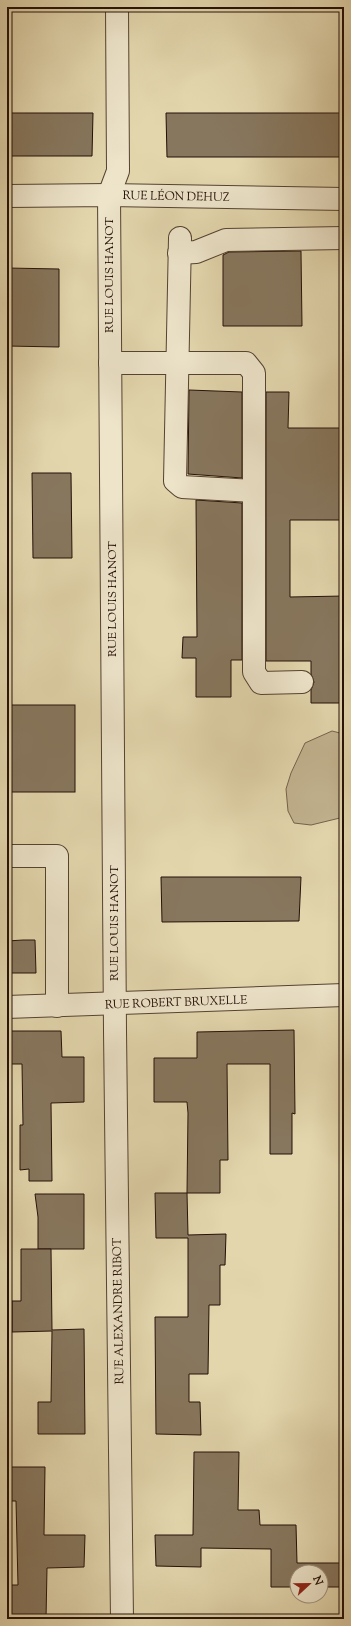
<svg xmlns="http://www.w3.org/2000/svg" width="351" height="1626" viewBox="0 0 351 1626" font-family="'Sorts Mill Goudy',serif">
<rect width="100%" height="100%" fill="#e3d6ad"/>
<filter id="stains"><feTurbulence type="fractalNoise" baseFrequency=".005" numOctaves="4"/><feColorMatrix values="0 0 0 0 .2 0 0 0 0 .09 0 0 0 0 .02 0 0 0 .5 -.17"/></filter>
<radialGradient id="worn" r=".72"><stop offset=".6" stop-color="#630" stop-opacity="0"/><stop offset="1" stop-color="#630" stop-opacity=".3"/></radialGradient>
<polygon fill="#c3b491" stroke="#74624c" points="332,731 344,734 344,817 311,825 294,823 288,811 286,789 291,773 305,743"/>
<g fill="#87775e" stroke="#241008">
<polygon points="7,113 93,113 92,156 7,156"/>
<polygon points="166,113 344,113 344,157 167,157"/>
<polygon points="301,251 302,326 223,326 223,255 229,252"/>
<polygon points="7,268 59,269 59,347 7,346"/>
<polygon points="189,390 242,392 242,478 188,474"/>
<polygon points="266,392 289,392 288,428 344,428 344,520 290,520 290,597 344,596 344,703 311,703 311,690 314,682 311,674 311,661 266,661"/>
<polygon points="32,473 71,473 72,558 33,558"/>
<polygon points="196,500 242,503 242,660 231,660 231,697 196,697 196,658 182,658 183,637 197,637"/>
<rect x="7" y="705" width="68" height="87"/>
<polygon points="161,877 301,877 299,921 162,922"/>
<polygon points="23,940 35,940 36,973 7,973 7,941"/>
<polygon points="294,1030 295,1114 292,1113 292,1154 270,1154 270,1064 227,1064 228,1160 220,1160 220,1193 187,1193 188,1235 226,1234 225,1265 220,1265 220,1305 209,1305 208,1374 189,1374 189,1402 200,1402 201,1435 156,1434 155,1317 188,1317 188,1238 156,1238 155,1193 187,1193 188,1113 187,1102 154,1102 154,1058 197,1058 197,1032"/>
<polygon points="7,1031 61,1031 62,1057 84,1057 84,1102 51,1103 52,1181 29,1181 29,1169 20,1170 20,1125 23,1125 22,1064 7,1064"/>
<polygon points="35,1194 84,1194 84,1249 38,1249 38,1217"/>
<polygon points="21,1249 51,1249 52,1330 84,1329 85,1434 38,1434 38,1402 51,1402 52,1331 12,1332 12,1301 21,1301"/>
<polygon points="194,1452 239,1452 238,1510 259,1510 260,1525 296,1525 297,1563 344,1563 344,1587 321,1587 321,1572 297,1572 297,1587 271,1587 271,1549 201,1548 201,1567 156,1566 155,1535 193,1535"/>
<polygon points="7,1467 45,1467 44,1535 85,1535 84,1567 47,1568 46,1619 7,1619 7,1585 18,1585 16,1501 7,1501"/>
</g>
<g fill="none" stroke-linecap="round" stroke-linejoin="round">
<g stroke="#544231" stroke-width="24">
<g id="minor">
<polyline points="117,7 118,171 109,195 115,1031 122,1619"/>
<polyline points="7,196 109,195 344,199"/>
<polyline points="180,238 175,481 182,487 254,491"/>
<polyline points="179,253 196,252 226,240 344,238"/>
<polyline points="110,363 246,363 254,373 254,672 261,683 302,682"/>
<polyline points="7,856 57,856 57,1006"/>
<polyline points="7,1007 344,995"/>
</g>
</g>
<use href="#minor" stroke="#ede4ca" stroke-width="22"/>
</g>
<g text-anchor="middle" stroke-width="4" stroke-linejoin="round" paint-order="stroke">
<g font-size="12" fill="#241008" stroke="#ede4ca">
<text transform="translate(176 196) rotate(1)" y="4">RUE LÉON DEHUZ</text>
<text transform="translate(109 275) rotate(-90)" y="4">RUE LOUIS HANOT</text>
<text transform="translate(112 599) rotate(-90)" y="4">RUE LOUIS HANOT</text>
<text transform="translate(114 923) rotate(-90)" y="4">RUE LOUIS HANOT</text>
<text transform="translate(176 1002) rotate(-2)" y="4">RUE ROBERT BRUXELLE</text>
<text transform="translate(118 1311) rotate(-91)" y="4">RUE ALEXANDRE RIBOT</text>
</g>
</g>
<rect width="351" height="1626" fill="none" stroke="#e3d6ad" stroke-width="24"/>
<rect x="8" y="8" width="335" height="1610" fill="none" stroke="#241008" stroke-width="2"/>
<rect x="12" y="12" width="327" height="1602" fill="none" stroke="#241008"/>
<g transform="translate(309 1584) rotate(68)"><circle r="19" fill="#ede4ca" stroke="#9d8f7c"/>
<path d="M0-3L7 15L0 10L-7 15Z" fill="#8f2418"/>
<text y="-6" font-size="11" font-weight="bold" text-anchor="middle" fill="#241008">N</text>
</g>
<rect width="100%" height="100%" filter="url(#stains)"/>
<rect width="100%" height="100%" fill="url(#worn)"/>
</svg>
